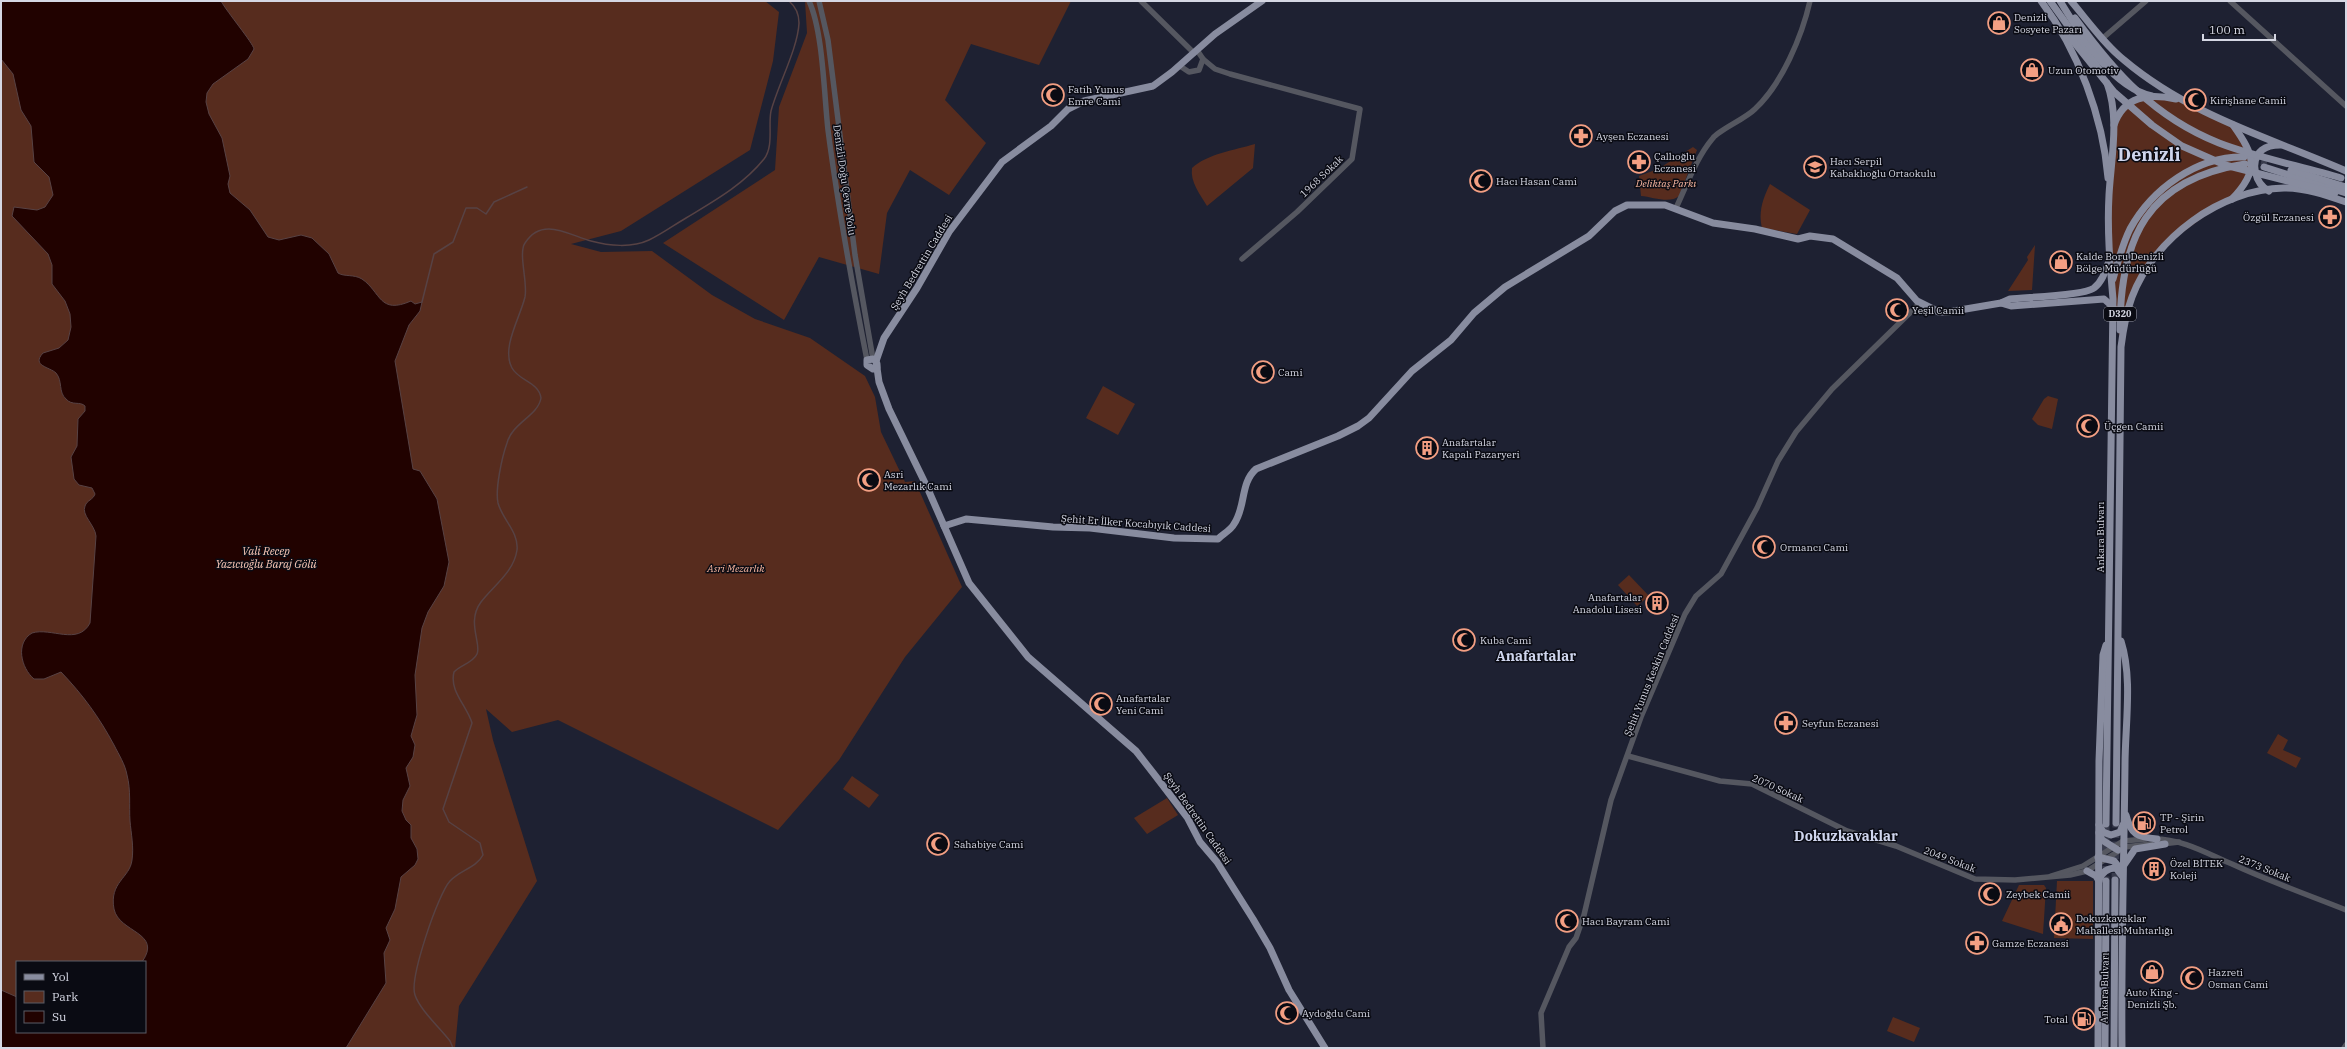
<svg xmlns="http://www.w3.org/2000/svg" width="2347" height="1049" viewBox="0 0 2347 1049" font-family="'IBM Plex Serif',serif">
<rect width="100%" height="100%" fill="#1e2132"/>
<g fill="#572c1e" fill-rule="evenodd">
<path d="M1 1H765L779 12 773 61 750 150 621 231 571 244 601 252 652 251 712 295 755 319 810 338 865 376 875 397 881 432 905 482 915 481 962 587 905 657 839 760 778 830 558 720 512 732 486 709 493 740 537 881 459 1006 455 1048H1ZM17 962H145V1032H17Z"/>
<polygon points="805,1 1071,1 1039,65 971,44 945,100 986,143 949,195 910,170 887,213 879,274 819,257 784,320 663,243 775,170 779,107 807,33"/>
<polygon points="2174,98 2233,125 2252,163 2240,190 2167,244 2132,296 2121,347 2113,299 2109,196 2118,116 2134,101"/>
<path d="M1255 144 1253 168 1207 206C1200 194 1190 182 1192 168 1207 154 1235 150 1255 144Z"/>
<path d="M1693 147 1697 150 1679 196C1670 204 1653 197 1641 196L1639 176 1658 169Z"/>
<path d="M1770 184 1810 210 1797 234 1762 228C1758 212 1763 198 1770 184Z"/>
<polygon points="2035,245 2032,290 2008,291 2028,260 2027,257"/>
<polygon points="1103,386 1135,404 1118,435 1086,418"/>
<polygon points="2048,396 2058,399 2052,429 2038,425 2032,419 2044,399"/>
<polygon points="1629,575 1649,596 1637,606 1618,585"/>
<polygon points="2278,734 2288,740 2283,750 2301,758 2296,768 2267,753"/>
<polygon points="852,776 879,795 869,808 843,789"/>
<polygon points="1167,798 1178,815 1147,834 1134,818"/>
<polygon points="2057,881 2093,881 2093,939 2054,938"/>
<polygon points="2019,885 2044,885 2046,888 2043,934 2002,921"/>
<polygon points="1893,1017 1920,1028 1914,1042 1887,1031"/>
</g>
<path fill="#210200" stroke="#574244" d="M1 1H221C227 12 253 43 254 49L248 59 213 84 207 93 206 102 209 114 222 138 230 176 228 184 230 193 250 210 268 237 279 240 301 235 312 238 329 254 338 273C344 277 354 274 362 279 381 292 379 315 411 301L415 304 422 302 420 311 409 325 395 361 413 469 420 471 437 499 449 562 444 586 428 612 422 628 415 675 417 715 411 736 415 745 413 757 406 768 410 786 403 800 402 811 406 820 411 825V838L417 849 418 859 415 865 401 877 395 909 386 928 390 940 384 953 386 983 346 1048H1V990L17 997V1032H145V962H142C163 932 119 933 114 909 109 882 130 878 132 860 134 847 131 833 130 821 129 806 131 790 127 775 125 764 119 755 114 745 99 717 83 695 61 672L44 679H34C21 668 15 643 32 633 51 627 78 646 90 623L96 536C95 525 81 515 85 506 87 500 93 500 95 494L92 488 79 485 74 479 71 457 77 446 78 419 85 411V406C80 401 72 406 66 399 58 392 63 381 56 373 50 367 31 366 43 353L59 348 68 340 71 327 70 314 65 301 52 284V265L48 254 12 216 14 207 37 210 45 207 53 195 49 177 34 162 31 126 21 110 13 74 1 59Z"/>
<g fill="none" stroke-linecap="round" stroke-linejoin="round">
<g stroke="#574244" stroke-width="1.5">
<polyline points="422,302 434,254 453,242 466,208 477,208 486,214 494,202 527,187"/>
<path d="M453 1048 450 1041C440 1028 420 1010 415 995 409 979 438 894 450 881 460 870 476 868 483 855L480 843 449 822 443 809 472 723C467 706 449 691 454 672 460 665 473 663 477 654 482 644 466 622 481 602 493 586 514 572 517 550 519 532 502 519 498 503 495 489 502 457 507 443 512 423 538 416 541 398 539 382 519 381 512 368 501 348 520 318 525 297 528 283 518 253 525 243 542 216 569 235 591 241 609 246 632 248 649 240 662 234 674 225 686 218 714 201 743 185 764 159 774 146 768 125 771 111 778 85 798 48 799 23 799 13 796 7 789 1"/>
</g>
<g stroke="#393c4d" stroke-width="7" stroke-dasharray="7 3.5" stroke-linecap="butt">
<polyline points="2251,159 2267,163"/>
<polyline points="2106,824 2106,881"/>
<polyline points="2115,880 2116,823"/>
</g>
<g stroke="#555760" stroke-width="5.5">
<path d="M809 1C823 31 824 94 828 130 838 207 852 284 867 360"/>
<polyline points="819,1 828,40 855,255 873,359"/>
<polyline points="1141,1 1194,53"/>
<polyline points="2230,1 2346,106"/>
<polyline points="2103,38 2146,1"/>
<polyline points="1203,59 1215,69 1230,74 1360,109 1352,159 1297,212 1242,259"/>
<polyline points="1180,66 1189,72 1199,70 1203,59 1197,50"/>
<path d="M1676 208C1687 185 1696 158 1713 138 1719 130 1745 119 1755 109 1782 84 1802 36 1810 1"/>
<polyline points="1628,756 1720,781 1752,784 1847,831 1896,846 1975,879 2015,880 2070,875 2087,871 2125,847 2151,844"/>
<path d="M2154 839C2183 839 2206 853 2232 864 2269 881 2308 895 2346 910"/>
<polyline points="2162,844 2179,842"/>
<polyline points="2051,876 2083,866 2123,841 2146,839"/>
<polyline points="1543,1048 1541,1013 1569,947 1576,938 1584,915 1611,800 1641,717 1685,614 1696,596 1721,574 1757,508 1778,461 1796,432 1832,389 1920,303"/>
<polyline points="2344,1048 2346,1045"/>
</g>
<g stroke="#888c9f" stroke-width="7">
<polyline points="1262,1 1215,34 1172,72 1153,86 1084,101 1068,109 1051,126 1002,162 949,232 917,288 884,338 876,361 879,382 889,409 927,487 969,583 1028,657 1136,751 1154,774 1187,817 1200,842 1217,862 1253,919 1270,948 1289,990 1325,1048"/>
<path d="M2041 1C2078 50 2103 117 2108 178"/>
<polyline points="2050,1 2099,69"/>
<path d="M2060 1C2081 35 2111 87 2152 96"/>
<path d="M2071 1C2088 21 2104 44 2124 60 2189 115 2270 138 2346 171"/>
<path d="M2114 125C2124 96 2148 93 2176 99"/>
<polyline points="2264,167 2346,193"/>
<polyline points="2291,170 2346,187"/>
<path d="M2269 191C2255 184 2249 161 2262 150 2267 146 2274 145 2280 145"/>
<path d="M2232 199C2260 170 2255 156 2233 125"/>
<path d="M2113 279C2118 262 2122 245 2130 229 2152 189 2197 156 2244 157"/>
<polyline points="2001,303 2011,306 2104,299 2113,307"/>
<path d="M2120 330C2120 238 2147 179 2245 164"/>
<polyline points="876,361 873,359 867,360 867,365 873,369 877,368 877,364"/>
<path d="M944 526 966 519 1053 527 1090 528 1174 538 1218 539C1223 534 1231 530 1234 524 1246 507 1240 483 1256 469L1338 436 1358 426 1369 418 1412 371 1451 340 1474 313 1505 287 1589 236 1615 211 1627 205H1665L1713 223 1755 229 1798 239 1810 236 1833 239 1897 278 1917 301 1939 312H1948L2001 303 2010 299C2026 297 2083 296 2094 288 2103 281 2106 269 2110 258"/>
<path d="M2121 641C2133 679 2125 725 2125 765 2124 859 2121 954 2122 1048"/>
<path d="M2126 815C2131 835 2137 837 2157 839"/>
<path d="M2116 823 2121 347C2123 331 2126 313 2132 297 2154 238 2221 189 2284 188 2306 188 2326 195 2346 202"/>
<path d="M2106 824 2113 299C2110 265 2107 230 2109 195 2111 159 2120 118 2107 83"/>
<polyline points="2099,825 2103,832 2111,835 2120,832 2123,825"/>
<polyline points="2099,833 2102,840 2118,850"/>
<polyline points="2098,857 2114,861 2122,871"/>
<polyline points="2124,865 2135,849 2165,844"/>
<polyline points="2087,871 2096,876 2099,881"/>
<path d="M2099 880C2102 872 2107 868 2116 868L2122 876"/>
<polyline points="2098,1048 2099,761 2103,655 2106,645"/>
<polyline points="2105,1048 2106,881"/>
<polyline points="2114,1048 2115,880"/>
</g>
<g stroke="#888c9f" stroke-width="7">
<path d="M2075 18C2115 73 2154 117 2219 143 2258 158 2301 166 2341 178"/>
<polyline points="2069,36 2114,92 2152,125 2182,146 2225,165 2335,193"/>
</g>
</g>
<defs>
<g id="shop-ring" transform="scale(1.15)"><circle r="9.5" fill="#0a0b13" stroke="#f39f83" stroke-width="1.5"/><path d="M-5-2.5h2.3a2.7 3.5 0 0 1 5.4 0H5L5.5 6h-11ZM-1.5-2.5h3a1.5 2.3 0 0 0-3 0Z" fill="#f39f83"/></g>
<g id="mosque-ring" transform="scale(1.15)"><circle r="9.5" fill="#0a0b13" stroke="#f39f83" stroke-width="1.5"/><path d="M3.5-4.9A6 6 0 1 0 3.5 4.9A5 5 0 1 1 3.5-4.9Z" fill="#f39f83"/></g>
<g id="pharmacy-ring" transform="scale(1.15)"><circle r="9.5" fill="#0a0b13" stroke="#f39f83" stroke-width="1.5"/><path d="M-2-6h4v4h4v4h-4v4h-4v-4h-4v-4h4Z" fill="#f39f83"/></g>
<g id="school-ring" transform="scale(1.15)"><circle r="9.5" fill="#0a0b13" stroke="#f39f83" stroke-width="1.5"/><path d="M0-5L7-2L0 1L-7-2ZM-4 1L0 2.5L4 1V4Q0 6-4 4Z" fill="#f39f83"/></g>
<g id="building-ring" transform="scale(1.15)"><circle r="9.5" fill="#0a0b13" stroke="#f39f83" stroke-width="1.5"/><path d="M-4-6H4V6H1V3H-1V6H-4ZM-2.5-4.3h1.7v1.8h-1.7ZM.8-4.3h1.7v1.8H.8ZM-2.5-1h1.7V.8h-1.7ZM.8-1h1.7V.8H.8Z" fill="#f39f83"/></g>
<g id="fuel-ring" transform="scale(1.15)"><circle r="9.5" fill="#0a0b13" stroke="#f39f83" stroke-width="1.5"/><path d="M-5.5-6h7V0h2V4h1.3V-2.5L3-4.5l.8-.8L6-3V5H2.5V1h-1V6h-7ZM-4.2-4.7v3.2H.2V-4.7Z" fill="#f39f83"/></g>
<g id="civic-ring" transform="scale(1.15)"><circle r="9.5" fill="#0a0b13" stroke="#f39f83" stroke-width="1.5"/><path d="M-.6-6.5H3V-4.5H.6V-3L4-1V1h2V6H-6V1h2V-1L-.6-3ZM-1.2 2.5V6h2.4V2.5Z" fill="#f39f83"/></g>
</defs>
<g fill-rule="evenodd">
<use href="#shop-ring" x="1999" y="23"/>
<use href="#shop-ring" x="2032" y="70"/>
<use href="#mosque-ring" x="1053" y="95"/>
<use href="#mosque-ring" x="2195" y="100"/>
<use href="#pharmacy-ring" x="1581" y="136"/>
<use href="#pharmacy-ring" x="1639" y="162"/>
<use href="#school-ring" x="1815" y="167"/>
<use href="#mosque-ring" x="1481" y="181"/>
<use href="#pharmacy-ring" x="2330" y="217"/>
<use href="#shop-ring" x="2061" y="262"/>
<use href="#mosque-ring" x="1897" y="310"/>
<use href="#mosque-ring" x="1263" y="372"/>
<use href="#mosque-ring" x="2088" y="426"/>
<use href="#building-ring" x="1427" y="448"/>
<use href="#mosque-ring" x="869" y="480"/>
<use href="#mosque-ring" x="1764" y="547"/>
<use href="#building-ring" x="1657" y="603"/>
<use href="#mosque-ring" x="1464" y="640"/>
<use href="#mosque-ring" x="1101" y="704"/>
<use href="#pharmacy-ring" x="1786" y="723"/>
<use href="#fuel-ring" x="2144" y="823"/>
<use href="#mosque-ring" x="938" y="844"/>
<use href="#building-ring" x="2154" y="869"/>
<use href="#mosque-ring" x="1990" y="894"/>
<use href="#mosque-ring" x="1567" y="921"/>
<use href="#civic-ring" x="2061" y="924"/>
<use href="#pharmacy-ring" x="1977" y="943"/>
<use href="#shop-ring" x="2152" y="972"/>
<use href="#mosque-ring" x="2192" y="978"/>
<use href="#mosque-ring" x="1287" y="1013"/>
<use href="#fuel-ring" x="2084" y="1019"/>
</g>
<g text-anchor="middle" stroke-width="3" stroke-linejoin="round" paint-order="stroke">
<rect fill="#0a0b13" stroke="#989aa5" stroke-width="1" x="2104" y="307" width="32" height="14" rx="3"/>
<g font-size="9" font-weight="bold" fill="#d5d7e3">
<text x="2120" y="317">D320</text>
</g>
<g font-size="10" fill="#d5d7e3" stroke="#0a0b13" text-anchor="start">
<text x="2014" y="21">Denizli<tspan x="2014" dy="12">Sosyete Pazarı</tspan></text>
<text x="2048" y="74">Uzun Otomotiv</text>
<text x="1068" y="93">Fatih Yunus<tspan x="1068" dy="12">Emre Cami</tspan></text>
<text x="2210" y="104">Kirişhane Camii</text>
<text x="1596" y="140">Ayşen Eczanesi</text>
<text x="1654" y="160">Çallıoğlu<tspan x="1654" dy="12">Eczanesi</tspan></text>
<text x="1830" y="165">Hacı Serpil<tspan x="1830" dy="12">Kabaklıoğlu Ortaokulu</tspan></text>
<text x="1496" y="185">Hacı Hasan Cami</text>
<text x="2314" y="221" text-anchor="end">Özgül Eczanesi</text>
<text x="2076" y="260">Kalde Boru Denizli<tspan x="2076" dy="12">Bölge Müdürlüğü</tspan></text>
<text x="1912" y="314">Yeşil Camii</text>
<text x="1278" y="376">Cami</text>
<text x="2104" y="430">Üçgen Camii</text>
<text x="1442" y="446">Anafartalar<tspan x="1442" dy="12">Kapalı Pazaryeri</tspan></text>
<text x="884" y="478">Asri<tspan x="884" dy="12">Mezarlık Cami</tspan></text>
<text x="1780" y="551">Ormancı Cami</text>
<text x="1642" y="601" text-anchor="end">Anafartalar<tspan x="1642" dy="12">Anadolu Lisesi</tspan></text>
<text x="1480" y="644">Kuba Cami</text>
<text x="1116" y="702">Anafartalar<tspan x="1116" dy="12">Yeni Cami</tspan></text>
<text x="1802" y="727">Seyfun Eczanesi</text>
<text x="2160" y="821">TP - Şirin<tspan x="2160" dy="12">Petrol</tspan></text>
<text x="954" y="848">Sahabiye Cami</text>
<text x="2170" y="867">Özel BİTEK<tspan x="2170" dy="12">Koleji</tspan></text>
<text x="2006" y="898">Zeybek Camii</text>
<text x="2076" y="922">Dokuzkavaklar<tspan x="2076" dy="12">Mahallesi Muhtarlığı</tspan></text>
<text x="1582" y="925">Hacı Bayram Cami</text>
<text x="1992" y="947">Gamze Eczanesi</text>
<text x="2208" y="976">Hazreti<tspan x="2208" dy="12">Osman Cami</tspan></text>
<text x="2152" y="996" text-anchor="middle">Auto King -<tspan x="2152" dy="12">Denizli Şb.</tspan></text>
<text x="1302" y="1017">Aydoğdu Cami</text>
<text x="2068" y="1023" text-anchor="end">Total</text>
</g>
<g font-size="10" fill="#d5d7e3" stroke="#0a0b13">
<text transform="translate(1321 176) rotate(-44)" y="4">1968 Sokak</text>
<text transform="translate(845 180) rotate(82)" y="4">Denizli Doğu Çevre Yolu</text>
<text transform="translate(921 262) rotate(-59)" y="4">Şeyh Bedrettin Caddesi</text>
<text transform="translate(1136 523) rotate(4)" y="4">Şehit Er İlker Kocabıyık Caddesi</text>
<text transform="translate(2100 537) rotate(-90)" y="4">Ankara Bulvarı</text>
<text transform="translate(1651 675) rotate(-68)" y="4">Şehit Yunus Keskin Caddesi</text>
<text transform="translate(1778 788) rotate(24)" y="4">2070 Sokak</text>
<text transform="translate(1198 818) rotate(55)" y="4">Şeyh Bedrettin Caddesi</text>
<text transform="translate(1950 859) rotate(21)" y="4">2049 Sokak</text>
<text transform="translate(2265 868) rotate(22)" y="4">2373 Sokak</text>
<text transform="translate(2104 988) rotate(-89)" y="4">Ankara Bulvarı</text>
</g>
<g font-size="10" font-style="italic" fill="#fdb9a2" stroke="#0a0b13">
<text x="1666" y="187">Deliktaş Parkı</text>
<text x="736" y="572">Asri Mezarlık</text>
</g>
<g font-size="11" font-style="italic" fill="#fdc9b8" stroke="#0a0b13">
<text x="266" y="555">Vali Recep<tspan x="266" dy="13">Yazıcıoğlu Baraj Gölü</tspan></text>
</g>
<g font-size="14" font-weight="bold" fill="#cfd5ed" stroke="#0a0b13">
<text x="1536" y="661">Anafartalar</text>
<text x="1846" y="841">Dokuzkavaklar</text>
</g>
<g font-size="18" font-weight="bold" fill="#cfd5ed" stroke="#0a0b13">
<text x="2149" y="161">Denizli</text>
</g>
</g>
<rect width="2347" height="1049" fill="none" stroke="#d5d7e3" stroke-width="4"/>
<rect x="16" y="961" width="130" height="72" fill="#0a0b13" stroke="#5b5d66"/>
<rect x="24" y="974" width="20" height="6" fill="#888c9f" stroke="#5b5d66"/>
<text x="52" y="981" font-size="12" fill="#d5d7e3">Yol</text>
<rect x="24" y="991" width="20" height="12" fill="#572c1e" stroke="#5b5d66"/>
<text x="52" y="1001" font-size="12" fill="#d5d7e3">Park</text>
<rect x="24" y="1011" width="20" height="12" fill="#210200" stroke="#5b5d66"/>
<text x="52" y="1021" font-size="12" fill="#d5d7e3">Su</text>
<path d="M2203 34v6h72v-6" fill="none" stroke="#d5d7e3" stroke-width="2"/>
<text x="2209" y="34" font-size="12" fill="#d5d7e3" stroke="#0a0b13" stroke-width="3" paint-order="stroke">100 m</text>
</svg>
